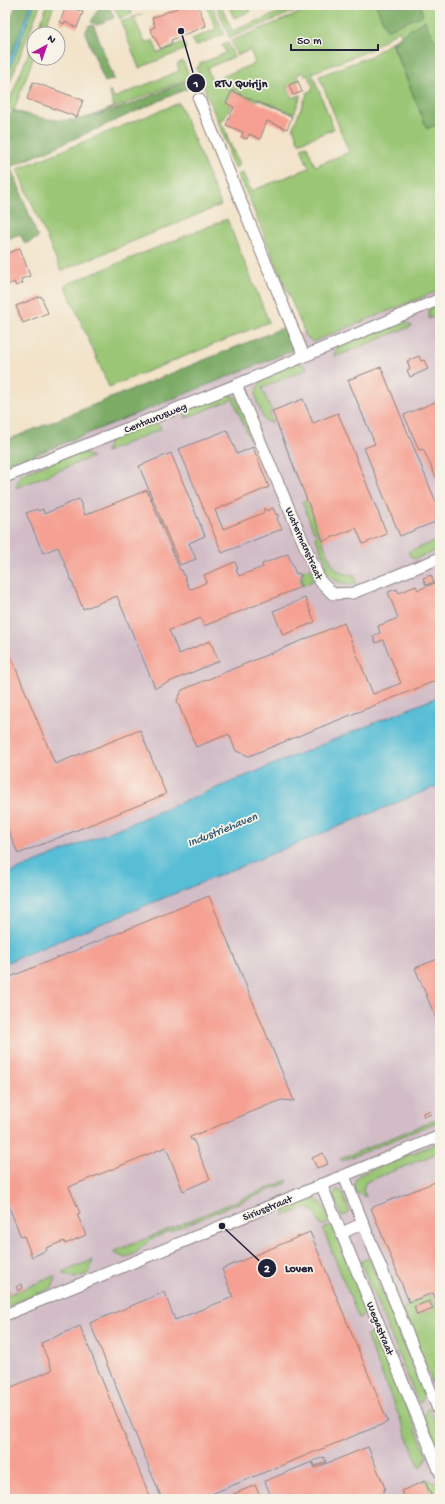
<svg xmlns="http://www.w3.org/2000/svg" width="445" height="1504" viewBox="0 0 445 1504" font-family="'Gochi Hand',sans-serif">
<rect width="100%" height="100%" fill="#f7f3e8"/>
<filter id="ink" filterUnits="userSpaceOnUse"><feTurbulence type="fractalNoise" baseFrequency=".025" numOctaves="2"/><feDisplacementMap in="SourceGraphic" scale="8" xChannelSelector="R" yChannelSelector="G"/><feConvolveMatrix kernelMatrix="1 2 1 2 8 2 1 2 1" color-interpolation-filters="sRGB"/></filter>
<filter id="wash" filterUnits="userSpaceOnUse"><feTurbulence type="fractalNoise" baseFrequency=".012" numOctaves="4" result="noise"/><feDisplacementMap in="SourceGraphic" scale="16" xChannelSelector="R" yChannelSelector="G"/><feGaussianBlur stdDeviation="0.9" result="paint"/><feColorMatrix in="noise" values="0 0 0 0 0 0 0 0 0 0 0 0 0 0 0 0 0 1.4 0 .05"/><feComposite in="paint" operator="in"/></filter>
<g filter="url(#wash)">
<rect width="100%" height="100%" fill="#f2e3c9"/>
<g fill="#d2bdc7">
<polygon points="440,273 440,704 5,883 5,460"/>
<polygon points="440,773 440,1499 5,1499 5,953"/>
</g>
<g fill="#9ac674" stroke="#5e7458" fill-rule="evenodd">
<polygon points="34,5 40,5 5,94 5,81"/>
<polygon points="47,5 54,5 44,30 40,25"/>
<polygon points="113,5 129,5 132,14 120,19"/>
<polygon points="206,5 212,5 224,34 195,46 192,39 216,29"/>
<polygon points="216,5 221,5 232,31 288,9 287,5 292,5 295,11 230,38"/>
<polygon points="228,5 248,5 251,11 234,18"/>
<polygon points="296,5 376,5 387,30 388,5 440,5 440,109 437,110 399,30 368,51 312,73 334,129 299,143 293,127 308,92 312,90 313,87 308,75 305,76 303,72 297,75 299,81 287,87 292,98 300,95 301,96 294,114 257,99 256,101 232,91 227,103 231,105 224,119 219,120 228,135 227,137 239,164 238,167 234,167 229,156 229,149 196,68 200,66 199,64 226,53 222,45 228,43 234,57 207,68 212,81 255,63 250,50 237,56 231,41 299,13"/>
<polygon points="142,14 134,18 145,43 153,40 158,53 183,42 186,49 139,68 121,22"/>
<polygon points="34,39 34,56 14,110 61,128 114,107 109,92 110,91 114,98 179,71 177,64 183,61 190,78 61,129 13,111 7,107"/>
<polygon points="391,42 427,128 440,123 440,272 438,273 440,276 440,290 312,342 306,336 245,189 238,177 239,174 243,173 251,191 309,168 301,148 307,146 315,166 349,152 319,76 371,56"/>
<polygon points="179,103 221,205 61,271 17,169"/>
<polygon points="227,219 269,322 109,387 65,285"/>
<polygon points="440,303 440,314 429,319 429,309"/>
<polygon points="403,320 412,326 335,357 334,355 338,345"/>
<path d="M296 362 306 366 307 369 262 388 272 412 269 413 273 423 264 420C262 414 259 408 257 402 250 378 279 370 296 362Z"/>
<polygon points="224,394 236,397 255,438 250,440 233,399 186,418 185,409"/>
<polygon points="150,422 160,426 161,429 106,452 110,438"/>
<polygon points="79,451 92,457 16,488 20,475"/>
<polygon points="307,500 319,530 314,532 302,502"/>
<path d="M320 533C326 549 331 578 354 574L356 583C342 586 331 580 324 567L327 565 315 536Z"/>
<polygon points="440,539 440,549 415,559 410,556 408,552"/>
<polygon points="311,568 314,580 303,586 300,580 303,576 302,571"/>
<polygon points="437,1119 437,1122 342,1161 340,1159"/>
<path d="M440 1142V1152L366 1182 363 1189 366 1197 355 1192C354 1186 354 1179 359 1175Z"/>
<polygon points="288,1180 287,1183 151,1239 136,1253 125,1258 114,1253 113,1252"/>
<polygon points="336,1190 339,1190 342,1192 349,1211 348,1214 343,1216 341,1215 334,1196 334,1193"/>
<polygon points="310,1196 322,1203 331,1222 321,1226 314,1211 306,1208 283,1216 287,1205"/>
<polygon points="332,1225 366,1307 361,1318 359,1319 323,1229"/>
<polygon points="367,1259 369,1259 424,1395 421,1403 418,1402 361,1263 362,1261"/>
<polygon points="93,1260 89,1273 75,1278 64,1274 63,1272"/>
<polygon points="55,1276 56,1278 52,1288 5,1307 5,1296"/>
<path d="M431 1295 440 1316V1387L433 1384 402 1308 408 1306 409 1304ZM429 1301 432 1309 418 1315 414 1307Z"/>
<polygon points="368,1334 379,1338 427,1456 423,1466 420,1468 366,1335"/>
<polygon points="429,1408 440,1433 440,1449 437,1447 424,1416 427,1409"/>
<polygon points="428,1479 438,1484 440,1488 440,1499 433,1499 425,1480"/>
</g>
<g fill="#7bab66" stroke="#4e6650">
<polygon points="16,5 31,5 5,72 5,35"/>
<polygon points="100,5 109,5 114,18 97,25 91,22"/>
<polygon points="376,5 420,5 423,15 387,30"/>
<polygon points="425,20 427,27 440,48 440,123 427,129 393,45 401,38 392,44 391,42"/>
<polygon points="89,25 94,26 114,79 105,82 85,33"/>
<path d="M191 79 193 86 13 166 12 168 38 238 25 244 20 234 5 240V129L12 111C27 114 42 119 57 120 97 123 153 94 191 79Z"/>
<polygon points="290,325 295,342 291,351 5,467 5,441"/>
</g>
<g fill="#58bed6" stroke="#3d7088">
<polygon points="31,5 34,5 5,81 5,72"/>
<polygon points="440,696 440,785 5,963 5,875"/>
</g>
<g id="blocks">
<g fill="#f5a092">
<polygon points="184,5 198,5 206,26 171,40 172,44 161,49 150,29 155,27 152,18"/>
<polygon points="66,6 83,12 77,28 65,22 64,24 60,22"/>
<polygon points="298,81 302,92 293,95 289,85"/>
<polygon points="33,82 83,100 77,117 27,99"/>
<polygon points="232,91 292,117 287,129 267,121 260,139 249,134 247,139 241,137 243,132 226,125 234,107 226,103"/>
<polygon points="20,248 30,276 21,279 23,283 16,286 14,282 6,286 5,255"/>
<polygon points="41,296 48,313 23,323 16,306"/>
<polygon points="419,356 421,361 424,360 428,369 410,377 407,370 410,369 407,361"/>
<polygon points="381,367 440,512 440,520 400,536 364,448 375,444 348,380"/>
<polygon points="303,399 313,423 338,413 387,534 363,544 356,528 323,541 272,411"/>
<polygon points="440,400 440,486 423,449 419,450 404,415"/>
<polygon points="227,430 237,454 253,447 269,487 215,510 223,529 263,513 265,508 267,511 273,508 276,515 279,514 277,519 282,529 222,553 179,449"/>
<polygon points="171,453 205,536 189,543 196,559 180,565 139,466"/>
<polygon points="147,490 180,570 182,570 189,588 192,589 207,582 204,575 235,562 238,569 236,570 239,576 263,567 262,564 288,554 296,574 299,573 301,576 298,579 301,587 204,626 201,618 169,630 179,654 210,641 219,661 155,688 117,596 83,609 58,547 43,553 26,513 37,509 38,511 43,509 44,514 79,499 85,515"/>
<polygon points="431,575 434,582 426,585 423,578"/>
<polygon points="440,581 440,679 249,756 236,751 229,734 196,747 177,701 182,690 344,623 373,694 401,683 383,640 376,643 373,636 380,633 378,626 398,618 388,592 397,589 399,593 416,586 418,590"/>
<polygon points="305,598 315,622 283,635 273,611"/>
<polygon points="5,642 55,764 140,730 166,794 18,854 5,822"/>
<polygon points="209,896 294,1101 281,1100 190,1137 191,1140 193,1139 210,1179 183,1191 166,1147 69,1187 80,1213 77,1214 86,1235 65,1244 64,1241 46,1248 47,1250 32,1257 24,1236 21,1237 5,1197 5,979"/>
<polygon points="440,958 440,1028 415,968"/>
<polygon points="430,1111 431,1114 424,1117 423,1113"/>
<polygon points="323,1153 328,1164 317,1168 312,1158"/>
<polygon points="440,1180 440,1309 433,1293 409,1302 371,1208"/>
<polygon points="310,1232 388,1422 199,1499 162,1499 90,1323 164,1292 175,1320 233,1297 222,1269"/>
<polygon points="22,1284 23,1288 18,1291 16,1287"/>
<polygon points="8,1288 10,1294 5,1296 5,1289"/>
<polygon points="429,1301 433,1309 417,1315 414,1307"/>
<polygon points="80,1326 150,1497 145,1499 8,1499 5,1491 5,1379 9,1388 52,1370 41,1343"/>
<polygon points="368,1447 385,1488 380,1499 272,1499 265,1481 312,1462 315,1468"/>
<polygon points="324,1457 326,1462 315,1466 313,1461"/>
<polygon points="425,1481 433,1499 405,1499 401,1491"/>
<polygon points="255,1485 261,1499 222,1499"/>
</g>
</g>
</g>
<g filter="url(#ink)">
<use href="#blocks" fill-opacity="0" stroke="#8a8282" stroke-width="1"/>
<g fill="none" stroke-linecap="round" stroke-linejoin="round">
<g stroke="#8a8282" stroke-width="13">
<g id="minor">
<polyline points="199,99 304,356"/>
<polyline points="236,385 320,581 333,594 353,593 440,558"/>
<polyline points="5,477 236,385 440,299"/>
<polyline points="344,1176 440,1414"/>
<polyline points="321,1184 440,1472"/>
<polyline points="342,1233 363,1223"/>
<polyline points="5,1315 440,1136"/>
</g>
</g>
<use href="#minor" stroke="#fff" stroke-width="11"/>
</g>
</g>
<g text-anchor="middle" stroke-width="3.5" stroke-linejoin="round" paint-order="stroke">
<g font-size="11" fill="#22223b" stroke="#f7f3e8">
<text transform="translate(155 417) rotate(-22)" y="4">Centaurusweg</text>
<text transform="translate(305 543) rotate(66)" y="4">Watermanstraat</text>
<text transform="translate(267 1207) rotate(-22)" y="4">Siriusstraat</text>
<text transform="translate(381 1328) rotate(68)" y="4">Wegastraat</text>
</g>
<g font-size="12" font-style="italic" fill="#355971" stroke="#f7f3e8">
<text transform="translate(222 829) rotate(-22)" y="4">Industriehaven</text>
</g>
</g>
<path fill="none" stroke="#22223b" stroke-width="1.5" d="M181 31L196 83M222 1226L267 1268"/>
<g fill="#22223b" stroke="#f7f3e8" stroke-width="1.5">
<circle cx="181" cy="31" r="4"/>
<circle cx="222" cy="1226" r="4"/>
<circle cx="196" cy="83" r="10"/>
<circle cx="267" cy="1268" r="10"/>
</g>
<g font-size="12" text-anchor="middle" font-weight="bold" fill="#fff">
<text x="196" y="87">1</text>
<text x="267" y="1272">2</text>
</g>
<g font-size="12" text-anchor="middle" font-weight="bold" fill="#22223b" stroke="#f7f3e8" stroke-width="3.5" stroke-linejoin="round" paint-order="stroke">
<text x="241" y="87">RTV Quirijn</text>
<text x="299" y="1272">Loven</text>
</g>
<rect width="445" height="1504" fill="none" stroke="#f7f3e8" stroke-width="20"/>
<g transform="translate(46 46) rotate(40)"><circle r="19" fill="#f7f3e8" stroke="#a29fa3"/>
<path d="M0-3L7 15L0 10L-7 15Z" fill="#b5179e"/>
<text y="-6" font-size="11" font-weight="bold" text-anchor="middle" fill="#22223b">N</text>
</g>
<path d="M291 44v6h87v-6" fill="none" stroke="#22223b" stroke-width="2"/>
<text x="297" y="44" font-size="12" fill="#22223b" stroke="#f7f3e8" stroke-width="3" paint-order="stroke">50 m</text>
</svg>
